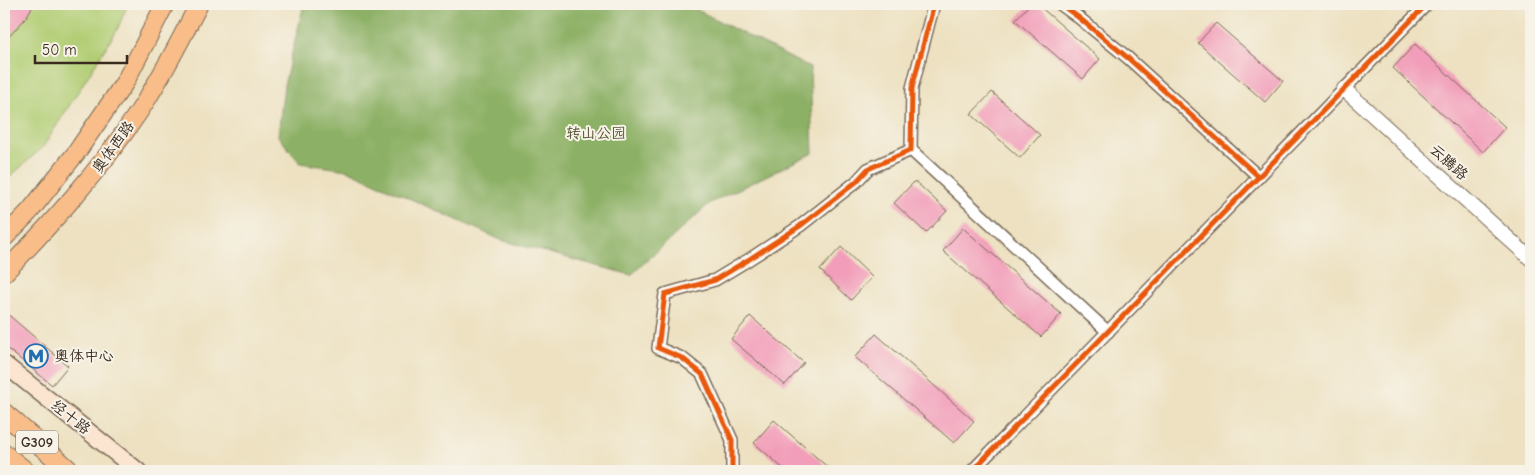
<svg xmlns="http://www.w3.org/2000/svg" width="1535" height="475" viewBox="0 0 1535 475" font-family="'Comic Neue','LXGW WenKai TC',sans-serif">
<rect width="100%" height="100%" fill="#f7f3e8"/>
<filter id="ink" filterUnits="userSpaceOnUse"><feTurbulence type="fractalNoise" baseFrequency=".02" numOctaves="2"/><feDisplacementMap in="SourceGraphic" scale="10" xChannelSelector="R" yChannelSelector="G"/><feConvolveMatrix kernelMatrix="1 2 1 2 8 2 1 2 1" color-interpolation-filters="sRGB"/></filter>
<filter id="wash" filterUnits="userSpaceOnUse"><feTurbulence type="fractalNoise" baseFrequency=".0096" numOctaves="4" result="noise"/><feDisplacementMap in="SourceGraphic" scale="20" xChannelSelector="R" yChannelSelector="G"/><feGaussianBlur stdDeviation="1.12" result="paint"/><feColorMatrix in="noise" values="0 0 0 0 0 0 0 0 0 0 0 0 0 0 0 0 0 1.4 0 .05"/><feComposite in="paint" operator="in"/></filter>
<g filter="url(#wash)">
<rect width="100%" height="100%" fill="#ede1c1"/>
<polygon fill="#b1cd73" stroke="#767c48" points="4,4 128,4 117,30 43,147 4,182"/>
<polygon fill="#8cb065" stroke="#646d42" points="304,4 686,4 810,68 813,153 710,203 631,275 501,240 347,170 300,163 278,136 284,85"/>
<g id="blocks">
<g fill="#f29db9">
<polygon points="4,4 34,4 25,19 4,42"/>
<polygon points="1030,4 1037,4 1100,59 1083,79 1015,20"/>
<polygon points="1216,23 1283,81 1265,102 1198,43"/>
<polygon points="1415,44 1505,127 1483,152 1393,68"/>
<polygon points="992,92 1040,135 1020,158 971,114"/>
<polygon points="915,181 947,211 926,233 894,203"/>
<polygon points="963,228 1061,314 1041,337 943,251"/>
<polygon points="841,247 872,277 851,300 820,270"/>
<polygon points="4,311 68,366 52,385 4,346"/>
<polygon points="750,316 804,363 785,385 731,339"/>
<polygon points="876,334 974,421 954,443 855,357"/>
<polygon points="774,420 832,471 786,471 754,443"/>
</g>
</g>
</g>
<g filter="url(#ink)">
<use href="#blocks" fill-opacity="0" stroke="#796a57" stroke-width="1"/>
<g fill="none" stroke-linecap="round" stroke-linejoin="round">
<g stroke="#796a57" stroke-width="14">
<g id="minor">
<polyline points="1060,4 1078,17 1128,58 1259,177"/>
<polyline points="911,150 1108,332"/>
<polyline points="732,471 732,440 702,374 682,358 658,348 665,294 715,280 748,260 800,226 856,182 868,169 911,150 912,88 934,4"/>
<polyline points="972,471 1427,4"/>
</g>
</g>
<g stroke="#796a57" stroke-width="16">
<polyline id="tertiary" points="1344,89 1531,259"/>
</g>
<g stroke="#796a57" stroke-width="19">
<polyline id="secondary" points="4,364 138,471"/>
</g>
<g stroke="#796a57" stroke-width="20">
<g id="primary">
<polyline points="4,238 30,211 76,153 125,82 165,4"/>
<path d="M4 273C52 223 99 171 138 113 161 78 180 41 199 4"/>
</g>
</g>
<g stroke="#796a57" stroke-width="21">
<g id="trunk">
<polyline points="4,413 70,471"/>
<polyline points="4,454 25,471"/>
</g>
</g>
<use href="#minor" stroke="#fff" stroke-width="11"/>
<use href="#tertiary" stroke="#fff" stroke-width="14"/>
<use href="#secondary" stroke="#fce5d0" stroke-width="16"/>
<use href="#primary" stroke="#f8bd89" stroke-width="18"/>
<use href="#trunk" stroke="#f8bd89" stroke-width="19"/>
<g stroke="#f7f3e8" stroke-width="8">
<g id="cycleway">
<polyline points="1060,4 1078,17 1128,58 1259,177"/>
<polyline points="732,471 732,440 702,374 682,358 658,348 665,294 715,280 748,260 800,226 856,182 868,169 911,150 912,88 934,4"/>
<polyline points="972,471 1427,4"/>
</g>
</g>
<use href="#cycleway" stroke="#e8590c" stroke-width="5"/>
</g>
</g>
<defs>
<g id="metro-ring" transform="scale(1.25)"><circle r="9.5" fill="#f7f3e8" stroke="#1f6fb2" stroke-width="1.5"/><path d="M-5.5 5V-5H-3L0 0L3-5H5.5V5H3V-.5L0 4L-3-.5V5Z" fill="#1f6fb2"/></g>
</defs>
<g fill-rule="evenodd">
<use href="#metro-ring" x="36" y="356"/>
</g>
<g text-anchor="middle" stroke-width="4" stroke-linejoin="round" paint-order="stroke">
<rect fill="#f7f3e8" stroke="#73665b" stroke-width="1" x="16" y="430.5" width="42" height="23" rx="4"/>
<g font-size="14" font-weight="bold" fill="#3b2a1e">
<text x="37" y="447">G309</text>
</g>
<g font-size="15" fill="#585333" stroke="#f7f3e8">
<text x="596" y="138">转山公园</text>
</g>
<g font-size="15" fill="#3b2a1e" stroke="#f7f3e8">
<text transform="translate(113 147) rotate(-54)" y="5">奥体西路</text>
<text transform="translate(1449 162) rotate(42)" y="5">云腾路</text>
<text transform="translate(71 417) rotate(39)" y="5">经十路</text>
</g>
<g font-size="15" fill="#3b2a1e" stroke="#f7f3e8" text-anchor="start">
<text x="54" y="361">奥体中心</text>
</g>
</g>
<rect width="1535" height="475" fill="none" stroke="#f7f3e8" stroke-width="20"/>
<path d="M35 55v8h92v-8" fill="none" stroke="#3b2a1e" stroke-width="2.5"/>
<text x="42" y="55" font-size="15" fill="#3b2a1e" stroke="#f7f3e8" stroke-width="4" paint-order="stroke">50 m</text>
</svg>
